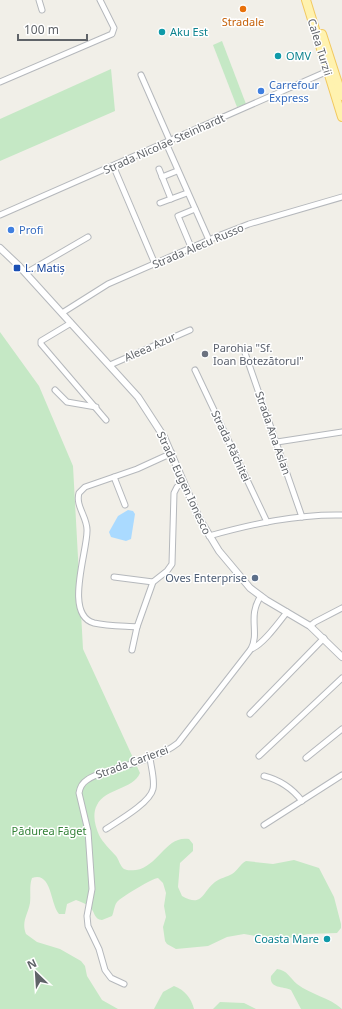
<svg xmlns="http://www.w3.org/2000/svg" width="342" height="1009" viewBox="0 0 342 1009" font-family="'Noto Sans',sans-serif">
<rect width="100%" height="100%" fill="#f1efe8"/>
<g fill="#c5e8c5">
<polygon points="222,41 246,104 237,107 213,45"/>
<polygon points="111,69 115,111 0,161 0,119"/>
<path d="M0 332 39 386 73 466 83 649 140 773C133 790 105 788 97 805 92 814 95 826 99 835 103 843 110 849 116 856 119 860 120 866 124 869 128 871 132 870 136 870 159 866 166 835 189 839L193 844V851L180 863 178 887 182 896C203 908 202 892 215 882 220 878 227 877 232 874 238 870 240 864 246 861L273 864 294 860 319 868 334 897 341 924V928L337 933 308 934 280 940 244 934 227 937 208 946 176 949 167 944 165 941 163 927 166 917 164 906 166 893 163 883 158 878C153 878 121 897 117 902 114 906 114 912 112 916L102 920C94 919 95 913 91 908 87 904 81 902 76 900L67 904 65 914H59C50 904 52 871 32 878 29 886 31 894 30 903 28 914 21 922 26 934L37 942 60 949 81 961 85 966 87 976 102 1000 118 1009H0Z"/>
<path d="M277 969C287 970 290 978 297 984 311 995 329 997 342 1009H301L291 990C283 986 269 989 271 976Z"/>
<path d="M174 986C185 990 191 998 194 1009H154L163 992Z"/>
<polygon points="220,1002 244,1003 256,1009 213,1009"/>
</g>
<polygon fill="#aadaff" points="128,510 133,511 135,514 131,539 126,541 111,537 109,532 118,516"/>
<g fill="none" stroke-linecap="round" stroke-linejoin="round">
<g stroke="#b5b8bc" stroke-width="7">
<g id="minor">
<polyline points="39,0 42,10"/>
<polyline points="141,75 170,141"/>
<polyline points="0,82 112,34 114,28 100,0"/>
<polyline points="166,143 209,240"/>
<polyline points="159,169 171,199"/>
<polyline points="115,170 155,264"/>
<polyline points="162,177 177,171"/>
<polyline points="160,203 187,193"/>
<polyline points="0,215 328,71"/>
<polyline points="191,247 178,216 195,209"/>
<polyline points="26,273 88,237"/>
<polyline points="62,313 108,284 218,236 249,224 342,197"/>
<polyline points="71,323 41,341 41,344 106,420"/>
<polyline points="244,350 302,517"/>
<polyline points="110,365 190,330"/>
<polyline points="195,370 267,522"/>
<polyline points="55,390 67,402 96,407"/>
<polyline points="277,442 342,432"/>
<path d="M172 453 137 469 85 487 79 493C75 506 88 518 87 531 87 553 64 615 94 623 107 626 123 626 137 627L153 582 167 571 172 564 174 493 177 487 184 482"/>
<polyline points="114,477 125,505"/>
<path d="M209 536C252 524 297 514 342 515"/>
<polyline points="114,577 153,582"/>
<polyline points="310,626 315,622 342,608"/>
<path d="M251 649C263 645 279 622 287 612"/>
<polyline points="132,650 137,627"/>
<polyline points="250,714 324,638"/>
<polyline points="259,756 342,678"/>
<polyline points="306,758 342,729"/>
<path d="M264 776C280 780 292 788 302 801"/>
<polyline points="264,825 342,775"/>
<path d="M106 829C118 821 150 803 153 789 155 780 151 767 150 758"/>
<path d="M124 984 111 978 105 970 99 949 88 926 87 916 92 889 88 831 79 793C80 787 82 783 87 780 93 775 102 773 109 771 132 763 159 758 178 743L251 649C260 632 247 616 261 596"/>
</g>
</g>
<g stroke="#b5b8bc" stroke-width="8">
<polyline id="tertiary" points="0,248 19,266 138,397 164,437 199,518 219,551 250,588 266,600 310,626 342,657"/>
</g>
<g stroke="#f2c960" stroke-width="10">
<g id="primary">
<polyline points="306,0 342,117"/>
<polyline points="322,34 342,96"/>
</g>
</g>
<use href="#minor" stroke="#fff" stroke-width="5"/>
<use href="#tertiary" stroke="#fff" stroke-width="6"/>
<use href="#primary" stroke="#fff2af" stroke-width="8"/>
</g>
<circle fill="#e8710a" stroke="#fff" stroke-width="1.5" cx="243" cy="9" r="4"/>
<g fill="#0f9aa8" stroke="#fff" stroke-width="1.5">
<circle cx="162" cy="32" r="4"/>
<circle cx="278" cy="56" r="4"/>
<circle cx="327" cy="939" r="4"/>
</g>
<g fill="#3f7fe0" stroke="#fff" stroke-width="1.5">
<circle cx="261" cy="91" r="4"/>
<circle cx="11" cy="230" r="4"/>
</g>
<rect fill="#1a4fb4" stroke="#fff" stroke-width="1.5" x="13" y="264" width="8" height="8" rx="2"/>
<circle fill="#6b7280" stroke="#fff" stroke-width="1.5" cx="205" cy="354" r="4"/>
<circle fill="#5c6f8a" stroke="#fff" stroke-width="1.5" cx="255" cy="578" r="4"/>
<g text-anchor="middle" stroke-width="3" stroke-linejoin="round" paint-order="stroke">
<g font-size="11" fill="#c56008" stroke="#fff">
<text x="243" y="26">Stradale</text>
</g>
<g font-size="11" fill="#0d838f" stroke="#fff" text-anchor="start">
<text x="170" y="36">Aku Est</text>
<text x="286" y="60">OMV</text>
<text x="319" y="943" text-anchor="end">Coasta Mare</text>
</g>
<g font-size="11" fill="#5f6368" stroke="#fff">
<text transform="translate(320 47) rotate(73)" y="4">Calea Turzii</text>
<text transform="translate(164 144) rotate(-24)" y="4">Strada Nicolae Steinhardt</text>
<text transform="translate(198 246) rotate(-23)" y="4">Strada Alecu Russo</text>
<text transform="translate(150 347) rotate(-24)" y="4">Aleea Azur</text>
<text transform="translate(273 433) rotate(71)" y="4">Strada Ana Aslan</text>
<text transform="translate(231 446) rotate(65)" y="4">Strada Răchitei</text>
<text transform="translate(184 483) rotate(65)" y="4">Strada Eugen Ionesco</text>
<text transform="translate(132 762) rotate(-20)" y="4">Strada Carierei</text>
</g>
<g font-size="11" fill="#366cbe" stroke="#fff" text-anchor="start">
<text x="269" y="89">Carrefour<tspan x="269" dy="13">Express</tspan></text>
<text x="19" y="234">Profi</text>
</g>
<g font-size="11" fill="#164399" stroke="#fff" text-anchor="start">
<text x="25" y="272">L. Matiș</text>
</g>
<g font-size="11" fill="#5b616d" stroke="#fff" text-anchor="start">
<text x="213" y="352">Parohia "Sf.<tspan x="213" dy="13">Ioan Botezătorul"</tspan></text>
</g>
<g font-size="11" fill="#4e5e75" stroke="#fff" text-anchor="end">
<text x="247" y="582">Oves Enterprise</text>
</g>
<g font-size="11" fill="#348238" stroke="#fff">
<text x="49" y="835">Pădurea Făget</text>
</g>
</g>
<g transform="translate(36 973) rotate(335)" stroke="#ffffff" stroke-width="3" paint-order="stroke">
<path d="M0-3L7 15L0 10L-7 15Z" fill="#5f6368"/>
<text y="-6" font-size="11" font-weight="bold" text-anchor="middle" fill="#5f6368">N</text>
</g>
<path d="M18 34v6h69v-6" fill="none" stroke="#5f6368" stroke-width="2"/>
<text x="24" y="34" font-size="12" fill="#5f6368" stroke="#ffffff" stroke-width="3" paint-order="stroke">100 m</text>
</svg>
